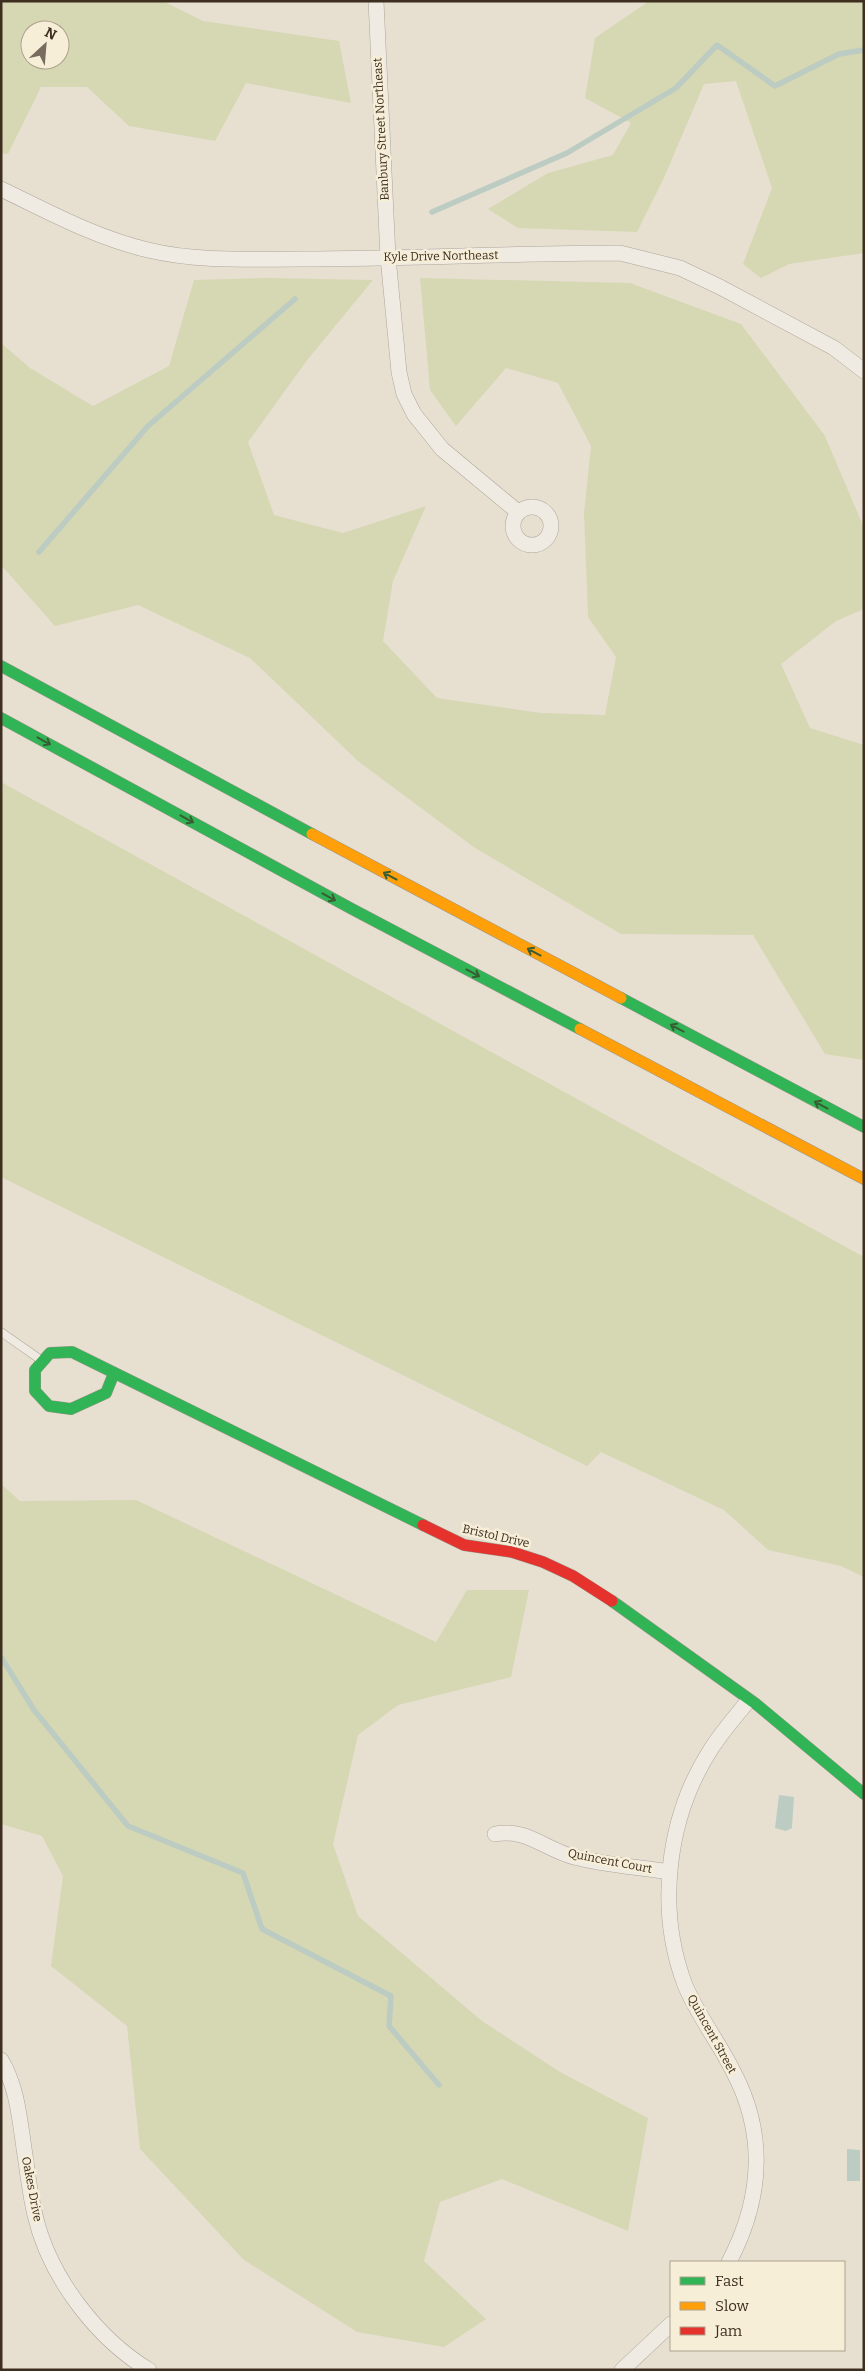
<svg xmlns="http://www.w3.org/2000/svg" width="865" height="2371" viewBox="0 0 865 2371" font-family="Bitter,serif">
<rect width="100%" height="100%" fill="#e7e0d1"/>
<g fill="#d6d7b3" fill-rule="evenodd">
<path d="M1 1H163L203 21 339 41 351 103 246 83 215 141 129 126 87 87H41L8 154 1 153ZM30 30H60V60H30Z"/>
<polygon points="649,1 864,1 864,253 789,264 761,278 743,264 772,188 736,81 704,84 663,180 637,232 518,228 488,209 548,173 613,155 631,123 585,98 595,38"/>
<polygon points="265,278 373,280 308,359 248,442 274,515 343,533 426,506 393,581 383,641 437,698 541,713 605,715 616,657 588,617 584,513 591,446 558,383 506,368 456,426 430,390 420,278 630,283 741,324 825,436 864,528 864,609 836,621 781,664 810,728 864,745 864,1060 825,1054 753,935 621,934 475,848 359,762 250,658 138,605 55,626 1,565 1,343 30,368 93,406 169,366 194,280"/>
<polygon points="1,782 864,1257 864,1577 841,1566 768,1550 724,1510 601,1452 587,1466 1,1177"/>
<polygon points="1,1484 20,1501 136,1500 436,1642 467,1590 529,1590 511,1677 398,1705 358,1735 333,1844 358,1916 482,2021 560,2072 648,2118 628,2231 502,2179 440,2202 424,2261 486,2319 444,2347 357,2332 244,2260 140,2149 127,2026 51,1966 63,1876 42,1836 1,1824"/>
</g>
<g fill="#bcccc2">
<polygon points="779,1795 794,1797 792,1828 786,1831 775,1828"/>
<polygon points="847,2149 860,2150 860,2181 847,2181"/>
</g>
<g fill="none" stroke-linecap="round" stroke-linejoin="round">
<g stroke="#bcccc2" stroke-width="5.5">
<polyline points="432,212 567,153 676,88 717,45 775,86 839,54 864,50"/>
<polyline points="39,552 148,426 295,299"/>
<polyline points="1,1657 34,1710 128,1826 243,1873 262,1929 391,1996 389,2026 439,2085"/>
</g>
<g stroke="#ada599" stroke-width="9">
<polyline id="lane" points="1,1332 41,1360"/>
</g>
<g stroke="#ada599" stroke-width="16">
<g id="street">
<polyline points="376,1 388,257 399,372 404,394 414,414 442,449 518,512"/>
<path d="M1 189C49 212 96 238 148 250 198 262 251 259 302 259 408 259 514 253 620 253L680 268 720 287 834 348 864 371"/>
<circle cx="532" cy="526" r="19"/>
<path d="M495 1834C527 1828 544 1849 574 1857 605 1865 638 1867 669 1872"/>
<path d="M1 2060C18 2088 20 2123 25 2155 28 2175 30 2195 35 2215 49 2276 96 2338 149 2370"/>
<path d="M729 2262C762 2199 767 2135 733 2071 718 2041 698 2016 685 1985 656 1909 667 1817 711 1749 722 1732 736 1716 748 1701"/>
<polyline points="622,2370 671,2324"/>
</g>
</g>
<g stroke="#9c958a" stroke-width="12">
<g id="fast">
<polyline points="1,666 312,834"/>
<polyline points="1,718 352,909 580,1029"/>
<polyline points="621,998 864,1127"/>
<polyline points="114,1373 106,1393 71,1409 49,1406 35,1391 35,1370 50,1353 72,1352 423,1525"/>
<polyline points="612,1601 756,1704 864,1794"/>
</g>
</g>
<g stroke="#9c958a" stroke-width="12">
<g id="slow">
<polyline points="312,834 621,998"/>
<polyline points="580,1029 864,1179"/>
</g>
</g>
<g stroke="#9c958a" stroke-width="12">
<polyline id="jam" points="423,1525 464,1545 512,1552 543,1562 573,1576 612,1601"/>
</g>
<use href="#lane" stroke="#efebe3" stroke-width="8"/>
<use href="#street" stroke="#efebe3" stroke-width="15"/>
<use href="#fast" stroke="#30b455" stroke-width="11"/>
<use href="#slow" stroke="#ff9f0a" stroke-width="11"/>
<use href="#jam" stroke="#e5322d" stroke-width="11"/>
</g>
<defs><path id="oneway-shaft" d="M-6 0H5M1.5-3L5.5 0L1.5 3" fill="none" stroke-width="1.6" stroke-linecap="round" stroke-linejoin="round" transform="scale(1.25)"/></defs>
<g stroke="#385d33">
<use href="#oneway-shaft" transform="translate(44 741) rotate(29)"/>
<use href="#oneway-shaft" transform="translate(187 819) rotate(29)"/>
<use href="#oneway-shaft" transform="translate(390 876) rotate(-152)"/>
<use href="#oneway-shaft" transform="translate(329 897) rotate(29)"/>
<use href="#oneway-shaft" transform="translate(534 952) rotate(-152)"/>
<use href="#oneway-shaft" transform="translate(473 973) rotate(28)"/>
<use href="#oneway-shaft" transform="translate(677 1028) rotate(-152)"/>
<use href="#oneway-shaft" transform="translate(821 1105) rotate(-152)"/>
</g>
<g text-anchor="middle" stroke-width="5" stroke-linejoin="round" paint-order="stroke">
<g font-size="12" fill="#3d2e20" stroke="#f7eed8">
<text transform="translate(381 129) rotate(-93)" y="4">Banbury Street Northeast</text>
<text transform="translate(441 256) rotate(-1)" y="4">Kyle Drive Northeast</text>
<text transform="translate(496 1536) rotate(13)" y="4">Bristol Drive</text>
<text transform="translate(610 1861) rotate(11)" y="4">Quincent Court</text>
<text transform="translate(712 2034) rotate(61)" y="4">Quincent Street</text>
<text transform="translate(32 2189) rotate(79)" y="4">Oakes Drive</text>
</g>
</g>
<rect width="865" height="2371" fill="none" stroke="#3d2e20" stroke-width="5"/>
<rect x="670" y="2261" width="175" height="90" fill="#f7eed8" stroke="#ada18e"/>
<rect x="680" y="2277" width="25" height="8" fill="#30b455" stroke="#ada18e"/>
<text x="715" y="2286" font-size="15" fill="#3d2e20">Fast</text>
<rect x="680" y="2302" width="25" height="8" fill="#ff9f0a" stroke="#ada18e"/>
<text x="715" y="2311" font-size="15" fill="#3d2e20">Slow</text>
<rect x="680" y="2327" width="25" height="8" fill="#e5322d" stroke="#ada18e"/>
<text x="715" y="2336" font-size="15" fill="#3d2e20">Jam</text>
<g transform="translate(45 45) rotate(26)"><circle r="24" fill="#f7eed8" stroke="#ada18e"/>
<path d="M0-4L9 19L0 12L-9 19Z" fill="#786c5e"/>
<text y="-8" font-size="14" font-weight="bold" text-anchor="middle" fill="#3d2e20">N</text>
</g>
</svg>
